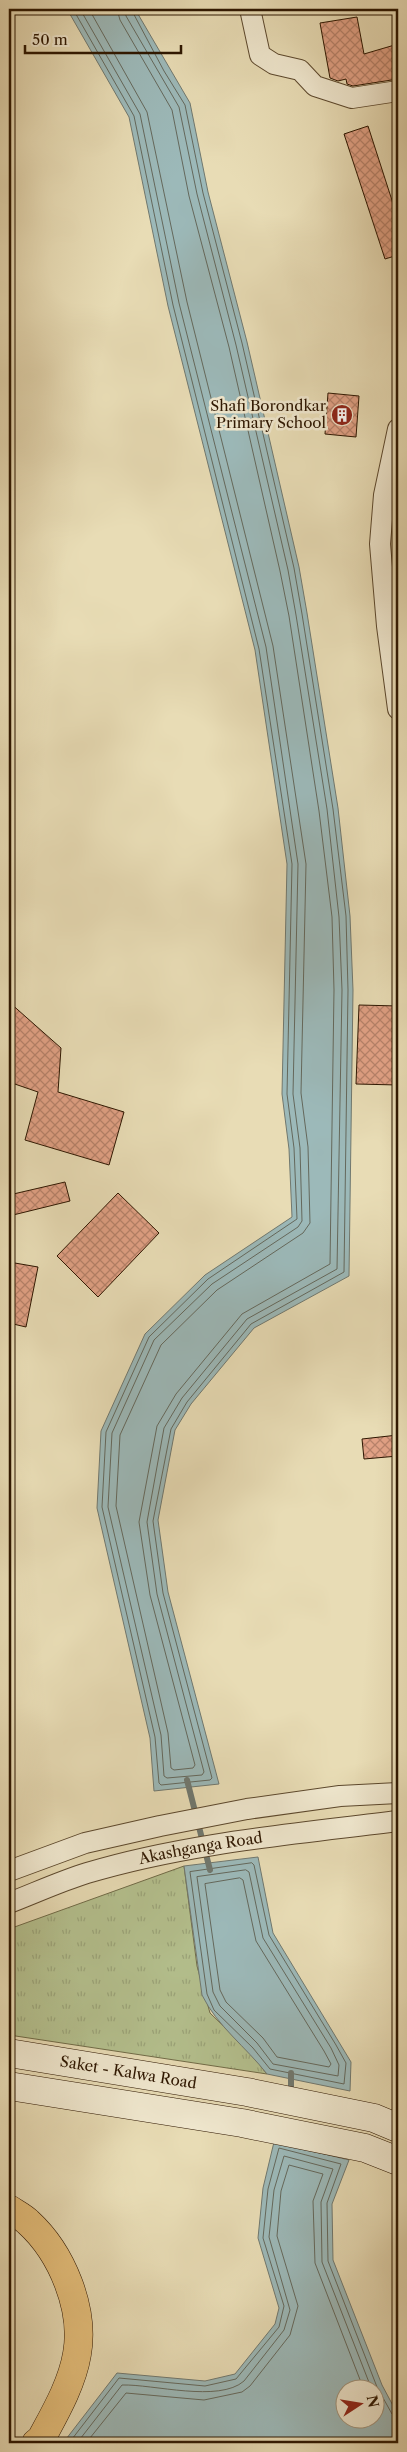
<svg xmlns="http://www.w3.org/2000/svg" width="407" height="2452" viewBox="0 0 407 2452" font-family="'Libre Caslon Text',serif">
<defs>
<pattern id="grass-tufts" width="24" height="20" patternUnits="userSpaceOnUse" patternTransform="scale(1.25)"><rect width="24" height="20" fill="#b4c08e"/><path d="M3 7l-1-3M5 7V3M7 7l1-3M15 17l-1-3M17 17v-4M19 17l1-3" fill="none" stroke="#9ba479"/></pattern>
<pattern id="building-cross-hatch" width="8" height="8" patternUnits="userSpaceOnUse" patternTransform="scale(1.25)"><rect width="8" height="8" fill="#e1a185"/><path d="M0 0l8 8M0 8l8-8" fill="none" stroke="#b7826a"/></pattern>
</defs>
<rect width="100%" height="100%" fill="#e8dcb5"/>
<filter id="stains"><feTurbulence type="fractalNoise" baseFrequency=".004" numOctaves="4"/><feColorMatrix values="0 0 0 0 .2 0 0 0 0 .09 0 0 0 0 .02 0 0 0 .5 -.17"/></filter>
<radialGradient id="worn" r=".72"><stop offset=".6" stop-color="#630" stop-opacity="0"/><stop offset="1" stop-color="#630" stop-opacity=".3"/></radialGradient>
<polygon fill="url(#grass-tufts)" stroke="#706b47" points="184,1866 197,1966 210,2013 249,2051 267,2074 9,2035 9,1929"/>
<g fill="#9cb9b9" stroke="#70786f" fill-rule="evenodd">
<polygon points="67,9 135,9 190,103 208,192 247,342 299,567 307,613 338,808 350,916 353,990 349,1276 254,1328 191,1404 175,1430 158,1520 168,1592 219,1784 154,1791 150,1738 97,1508 101,1431 145,1334 205,1275 292,1217 289,1149 282,1094 287,864 255,650 168,306 129,117"/>
<path d="M258 1857 273 1933 351 2062 350 2091 267 2074C246 2047 217 2026 202 1995L184 1866Z"/>
<path d="M274 2142 349 2160 332 2204 333 2260 382 2385 398 2415V2443H63L117 2373 205 2381 235 2374 275 2324 279 2308 258 2238 263 2188ZM344 2390H374V2420H344Z"/>
</g>
<g fill="none" stroke-linecap="round" stroke-linejoin="round">
<g stroke="#64685c" stroke-width="1">
<polyline points="73,9 134,116 173,305 259,649 292,864 287,1094 294,1148 297,1219 208,1279 149,1337 106,1432 102,1507 155,1737 159,1783 161,1785 210,1780 212,1778 163,1593 153,1521 171,1429 187,1402 251,1324 344,1272 348,990 346,916 333,809 302,614 294,568 242,343 203,193 185,105 164,71 131,9"/>
<polyline points="80,9 140,114 179,303 266,647 298,864 293,1094 300,1148 302,1221 298,1227 212,1284 154,1340 112,1433 108,1507 161,1735 164,1776 167,1778 202,1775 204,1772 157,1594 147,1522 164,1428 182,1398 247,1319 337,1269 342,990 339,917 327,809 296,615 288,570 236,345 197,194 179,107 126,16 125,9"/>
<polyline points="89,9 147,112 187,302 273,646 306,864 301,1093 308,1147 310,1223 303,1233 217,1290 161,1345 120,1435 116,1506 168,1733 171,1768 174,1770 193,1768 195,1765 150,1595 139,1522 157,1426 176,1394 242,1314 330,1264 334,990 332,917 319,811 289,616 280,571 229,347 189,196 172,110 120,20 117,9"/>
<polygon points="252,1863 254,1865 269,1935 336,2045 346,2063 344,2084 270,2069 253,2048 214,2010 207,1994 190,1872"/>
<polygon points="246,1870 249,1872 263,1938 331,2048 339,2065 338,2076 273,2064 257,2043 220,2006 213,1992 197,1877"/>
<polygon points="240,1878 243,1880 256,1941 324,2051 331,2064 329,2067 277,2057 263,2038 226,2002 220,1990 205,1884"/>
<polyline points="69,2443 119,2378 205,2386 236,2379 279,2327 284,2306 263,2238 268,2189 279,2148 341,2164 327,2203 328,2261 377,2387 392,2414 398,2416"/>
<path d="M77 2443 122 2385C153 2384 219 2403 244 2381L284 2330 290 2310 269 2237 274 2190 284 2156 333 2169 321 2202 322 2262 372 2390"/>
<polyline points="86,2443 126,2393 204,2400 242,2392 250,2386 290,2335 298,2306 277,2236 281,2191 289,2165 323,2174 313,2201 315,2263 364,2390"/>
</g>
<g stroke="#70786f" stroke-width="6">
<polyline points="187,1780 210,1870"/>
<polyline points="291,2073 291,2095"/>
</g>
</g>
<g fill="url(#building-cross-hatch)" stroke="#2d1600">
<polygon points="357,17 364,54 398,44 398,79 353,86 347,84 346,79 338,81 330,78 320,23"/>
<polygon points="368,126 398,219 398,255 385,259 344,134"/>
<polygon points="328,393 359,396 356,437 325,434"/>
<polygon points="9,1002 61,1048 58,1092 124,1112 109,1165 25,1140 38,1092 9,1082"/>
<polygon points="359,1005 398,1006 398,1085 356,1084"/>
<polygon points="65,1182 70,1201 9,1216 9,1195"/>
<polygon points="118,1193 159,1233 98,1297 57,1256"/>
<polygon points="9,1262 38,1267 26,1327 9,1323"/>
<polygon points="398,1435 398,1456 364,1459 362,1439"/>
</g>
<g fill="none" stroke-linecap="round" stroke-linejoin="round">
<g stroke="#5c482d" stroke-width="22">
<g id="minor">
<polyline points="250,9 260,55 274,64 300,70 315,86 352,98 398,91"/>
<polyline points="398,429 384,495 380,544 387,626 398,709"/>
<polyline points="9,1871 85,1843 160,1826 247,1809 340,1796 398,1793"/>
<path id="s1" d="M9 1903C35 1893 61 1881 87 1873 187 1843 295 1834 398 1821"/>
</g>
</g>
<g stroke="#2d1600" stroke-width="29">
<g id="secondary">
<path id="s2" d="M9 2053 247 2092 374 2118 398 2128"/>
<polyline points="9,2086 242,2123 365,2148 398,2161"/>
</g>
</g>
<g stroke="#2d1600" stroke-width="29">
<path id="primary" d="M9 2209C15 2213 23 2217 28 2222 62 2253 85 2309 77 2354 72 2384 55 2413 41 2439L36 2443"/>
</g>
<use href="#minor" stroke="#f0e8cf" stroke-width="20"/>
<use href="#secondary" stroke="#f0e8cf" stroke-width="28"/>
<use href="#primary" stroke="#e4be7a" stroke-width="28"/>
</g>
<defs>
<g id="building-disc" transform="scale(1.125)"><circle r="9.5" fill="#8f2418" stroke="#f0e8cf"/><path d="M-4-6H4V6H1V3H-1V6H-4ZM-2.5-4.3h1.7v1.8h-1.7ZM.8-4.3h1.7v1.8H.8ZM-2.5-1h1.7V.8h-1.7ZM.8-1h1.7V.8H.8Z" fill="#fff"/></g>
</defs>
<g fill-rule="evenodd">
<use href="#building-disc" x="342" y="415"/>
</g>
<g text-anchor="middle" stroke-width="5" stroke-linejoin="round" paint-order="stroke">
<g font-size="15" fill="#2d1600" stroke="#f0e8cf" text-anchor="end">
<text x="326" y="411">Shafi Borondkar<tspan x="326" dy="17">Primary School</tspan></text>
</g>
<g font-size="15" fill="#2d1600" stroke="#f0e8cf">
<text dy="5" stroke="none"><textPath href="#s1" startOffset="200">Akashganga Road</textPath></text>
<text dy="5" stroke="none"><textPath href="#s2" startOffset="121">Saket - Kalwa Road</textPath></text>
</g>
</g>
<rect width="407" height="2452" fill="none" stroke="#e8dcb5" stroke-width="30"/>
<rect x="10" y="10" width="387" height="2432" fill="none" stroke="#2d1600" stroke-width="2.5"/>
<rect x="15" y="15" width="377" height="2422" fill="none" stroke="#2d1600"/>
<g transform="translate(360 2404) rotate(78)"><circle r="24" fill="#f0e8cf" stroke="#a2947c"/>
<path d="M0-4L9 19L0 12L-9 19Z" fill="#8f2418"/>
<text y="-8" font-size="14" font-weight="bold" text-anchor="middle" fill="#2d1600">N</text>
</g>
<path d="M25 45v8h156v-8" fill="none" stroke="#2d1600" stroke-width="2.5"/>
<text x="32" y="45" font-size="15" fill="#2d1600" stroke="#f0e8cf" stroke-width="4" paint-order="stroke">50 m</text>
<rect width="100%" height="100%" filter="url(#stains)"/>
<rect width="100%" height="100%" fill="url(#worn)"/>
</svg>
